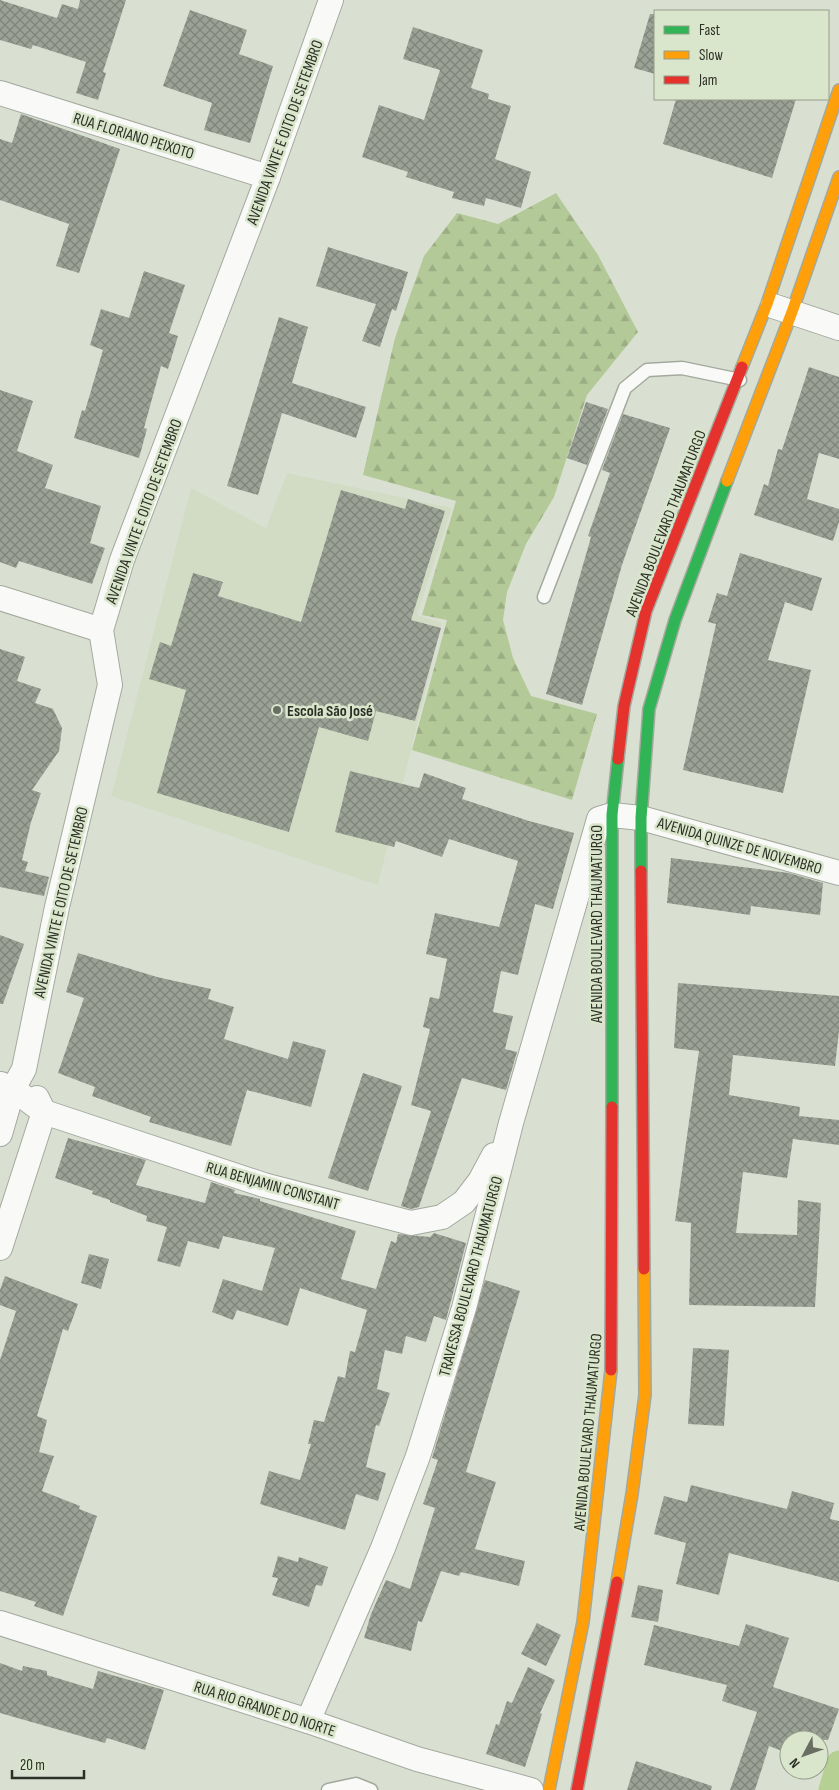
<svg xmlns="http://www.w3.org/2000/svg" width="839" height="1790" viewBox="0 0 839 1790" font-family="'Sofia Sans Condensed',sans-serif">
<defs>
<pattern id="forest-firs" width="22" height="20" patternUnits="userSpaceOnUse" patternTransform="scale(1.25)"><rect width="22" height="20" fill="#b4c998"/><path d="M5 1l3.5 6h-7zM16 11l3.5 6h-7z" fill="#9bad83"/></pattern>
<pattern id="building-cross-hatch" width="8" height="8" patternUnits="userSpaceOnUse" patternTransform="scale(1.25)"><rect width="8" height="8" fill="#9ca196"/><path d="M0 0l8 8M0 8l8-8" fill="none" stroke="#7f847a"/></pattern>
</defs>
<rect width="100%" height="100%" fill="#d9e0d2"/>
<polygon fill="#d2dcc5" points="287,473 452,508 417,615 442,623 378,885 111,796 191,488 266,528"/>
<polygon fill="url(#forest-firs)" points="556,193 598,255 638,332 587,395 554,497 526,544 507,592 503,620 513,658 531,696 597,714 572,800 412,750 447,620 422,615 456,501 363,475 395,338 424,256 457,213 498,224"/>
<g fill="none" stroke-linecap="round" stroke-linejoin="round">
<polyline stroke="#b6cf93" stroke-width="25" points="831,1790 839,1763"/>
</g>
<g fill="url(#building-cross-hatch)">
<polygon points="0,0 57,18 62,4 78,9 80,0 126,0 103,72 106,73 98,100 76,93 86,62 33,45 31,49 0,40"/>
<polygon points="190,10 247,30 239,54 273,66 250,143 204,130 212,103 163,86"/>
<polygon points="650,14 655,14 655,74 634,68"/>
<polygon points="413,27 483,50 471,88 489,94 488,99 511,106 495,159 531,172 521,208 486,198 484,206 452,198 454,192 406,177 408,172 362,157 379,105 424,120 440,70 403,59"/>
<polygon points="676,99 796,99 772,178 663,144"/>
<polygon points="21,114 120,149 79,273 56,266 69,224 0,200 0,139 12,143"/>
<polygon points="328,247 408,272 396,311 392,309 380,347 362,341 376,304 316,286"/>
<polygon points="144,271 185,285 169,333 178,336 168,369 161,366 144,428 147,429 139,458 74,438 82,410 85,411 103,350 90,345 101,309 129,318"/>
<polygon points="279,317 308,327 292,383 366,407 356,438 282,413 258,495 227,486"/>
<polygon points="809,367 839,377 839,459 819,453 807,499 839,509 839,522 833,541 754,515 764,484 768,486 778,449 782,450"/>
<polygon points="0,390 33,401 17,451 53,465 45,488 101,506 90,543 105,548 92,584 19,561 16,568 0,562"/>
<polygon points="586,402 608,409 587,465 567,458"/>
<polygon points="623,414 670,428 622,565 582,705 546,694 591,537 588,536 610,473 602,470"/>
<polygon points="341,490 405,509 408,499 445,511 411,620 441,628 415,721 376,711 368,741 319,727 289,832 157,793 186,690 149,679 160,642 171,646 193,573 223,582 218,596 301,622"/>
<polygon points="740,553 822,578 812,611 785,602 768,660 811,670 783,793 683,770 716,624 708,622 717,593 727,596"/>
<polygon points="0,649 25,657 17,681 41,689 35,703 53,709 62,728 59,751 32,790 41,793 31,822 22,860 28,862 25,871 49,877 44,896 0,887"/>
<polygon points="350,771 419,788 424,773 466,788 462,799 529,821 574,833 553,909 535,904 518,975 501,971 493,1012 513,1016 505,1049 517,1052 506,1090 462,1078 419,1207 411,1209 401,1206 431,1111 411,1105 430,1029 423,1027 430,997 439,999 447,959 426,954 435,913 499,927 518,861 449,839 442,857 396,841 394,847 335,832"/>
<polygon points="671,858 789,873 823,883 820,915 751,906 750,915 667,903"/>
<polygon points="0,935 24,944 3,1004 0,1004"/>
<polygon points="78,953 157,977 211,989 208,999 234,1007 224,1039 288,1059 293,1041 326,1050 311,1107 247,1090 231,1146 149,1122 151,1117 92,1096 95,1087 58,1073 84,998 66,992"/>
<polygon points="678,983 839,996 839,1031 835,1066 733,1055 729,1095 800,1107 799,1116 839,1120 839,1145 793,1139 787,1178 743,1172 736,1233 797,1235 798,1200 821,1203 815,1307 689,1305 691,1223 675,1221 699,1051 674,1048"/>
<polygon points="363,1073 402,1086 368,1191 328,1178"/>
<polygon points="68,1138 146,1160 136,1185 205,1203 211,1182 235,1190 234,1193 260,1199 260,1201 356,1231 341,1279 376,1289 391,1241 396,1243 398,1234 430,1237 434,1233 466,1243 446,1320 434,1316 426,1342 406,1336 402,1354 385,1350 377,1389 390,1393 379,1426 376,1425 366,1467 386,1473 378,1501 356,1494 345,1530 260,1504 269,1471 300,1480 311,1444 308,1444 314,1420 324,1422 338,1376 345,1378 350,1351 355,1352 367,1310 300,1288 288,1326 237,1310 233,1320 212,1312 223,1279 262,1291 275,1248 223,1236 219,1249 188,1241 180,1267 157,1261 167,1227 146,1221 147,1216 110,1202 110,1200 92,1194 93,1191 55,1178"/>
<polygon points="89,1254 109,1259 101,1289 81,1283"/>
<polygon points="5,1276 78,1304 68,1331 63,1329 37,1416 47,1420 39,1452 54,1456 42,1491 80,1506 79,1509 97,1516 63,1616 34,1606 36,1602 0,1591 0,1360 16,1311 0,1305 0,1290"/>
<polygon points="485,1280 520,1291 466,1472 496,1482 475,1549 525,1561 519,1586 461,1572 459,1576 441,1571 422,1622 418,1621 411,1651 364,1638 371,1614 386,1580 410,1589 435,1508 423,1504 438,1460 432,1458"/>
<polygon points="693,1348 729,1350 724,1426 688,1424"/>
<polygon points="691,1485 787,1509 792,1491 834,1503 830,1519 839,1521 839,1582 729,1553 719,1595 676,1584 686,1543 654,1534 664,1496 687,1502"/>
<polygon points="278,1556 298,1562 299,1557 328,1567 322,1586 316,1585 309,1607 272,1595 278,1578 272,1577"/>
<polygon points="638,1585 663,1590 658,1622 631,1617"/>
<polygon points="537,1623 561,1635 546,1666 521,1654"/>
<polygon points="746,1624 789,1638 773,1687 839,1709 828,1740 785,1740 782,1751 769,1746 755,1790 730,1790 757,1712 722,1701 727,1685 644,1665 654,1625 739,1646"/>
<polygon points="0,1663 22,1671 23,1666 47,1671 47,1675 93,1689 98,1671 164,1690 145,1750 107,1738 105,1743 0,1713"/>
<polygon points="528,1667 555,1680 540,1713 542,1714 525,1767 486,1754 496,1724 499,1725 507,1701 512,1703"/>
<polygon points="636,1761 712,1786 711,1790 627,1790"/>
</g>
<g fill="none" stroke-linecap="round" stroke-linejoin="round">
<g stroke="#a4a99e" stroke-width="15">
<g id="lane">
<polyline points="544,597 625,388 647,370 682,368 740,380"/>
<polyline points="328,1790 356,1784 371,1790"/>
</g>
</g>
<g stroke="#a4a99e" stroke-width="26">
<g id="street">
<polyline points="0,93 268,177"/>
<polyline points="773,306 839,328"/>
<polyline points="0,598 101,630"/>
<polyline points="1,1084 13,1089 44,1112 264,1185 411,1223 442,1217 464,1202 480,1181 494,1155"/>
<polyline points="0,1134 13,1089 24,1069 57,907 110,685 101,630 122,560 268,177 331,0"/>
<polyline points="0,1248 44,1112 37,1098"/>
<polyline points="0,1623 308,1721 417,1759 531,1790"/>
<polyline points="308,1721 383,1548 418,1456 464,1308 511,1123 599,819 612,815 641,818 839,873"/>
</g>
</g>
<g stroke="#a4a99e" stroke-width="14">
<g id="fast">
<polyline points="641,871 641,818 649,709 675,620 727,481"/>
<polyline points="612,1107 612,815 618,759"/>
</g>
</g>
<g stroke="#a4a99e" stroke-width="14">
<g id="slow">
<polyline points="742,367 767,304 839,90"/>
<polyline points="727,481 792,312 839,177"/>
<polyline points="617,1582 632,1494 645,1395 644,1269"/>
<polyline points="549,1790 583,1622 611,1370"/>
</g>
</g>
<g stroke="#a4a99e" stroke-width="14">
<g id="jam">
<polyline points="618,759 624,706 646,611 742,367"/>
<polyline points="641,871 644,1269"/>
<polyline points="611,1370 612,1107"/>
<polyline points="577,1790 617,1582"/>
</g>
</g>
<use href="#lane" stroke="#f9faf8" stroke-width="12"/>
<use href="#street" stroke="#f9faf8" stroke-width="24"/>
<use href="#fast" stroke="#30b455" stroke-width="11"/>
<use href="#slow" stroke="#ff9f0a" stroke-width="11"/>
<use href="#jam" stroke="#e5322d" stroke-width="11"/>
</g>
<circle fill="#696e62" stroke="#dae6cc" stroke-width="2" cx="277" cy="710" r="5"/>
<g text-anchor="middle" stroke-width="5" stroke-linejoin="round" paint-order="stroke">
<g font-size="16" fill="#2c3026" stroke="#dae6cc">
<text transform="translate(284 132) rotate(-70)" y="6">AVENIDA VINTE E OITO DE SETEMBRO</text>
<text transform="translate(134 135) rotate(17)" y="6">RUA FLORIANO PEIXOTO</text>
<text transform="translate(143 511) rotate(-70)" y="6">AVENIDA VINTE E OITO DE SETEMBRO</text>
<text transform="translate(665 523) rotate(-69)" y="6">AVENIDA BOULEVARD THAUMATURGO</text>
<text transform="translate(740 845) rotate(16)" y="6">AVENIDA QUINZE DE NOVEMBRO</text>
<text transform="translate(60 902) rotate(-77)" y="6">AVENIDA VINTE E OITO DE SETEMBRO</text>
<text transform="translate(596 924) rotate(-90)" y="6">AVENIDA BOULEVARD THAUMATURGO</text>
<text transform="translate(273 1185) rotate(16)" y="6">RUA BENJAMIN CONSTANT</text>
<text transform="translate(470 1276) rotate(-75)" y="6">TRAVESSA BOULEVARD THAUMATURGO</text>
<text transform="translate(587 1432) rotate(-85)" y="6">AVENIDA BOULEVARD THAUMATURGO</text>
<text transform="translate(265 1708) rotate(18)" y="6">RUA RIO GRANDE DO NORTE</text>
</g>
<g font-size="16" font-weight="bold" fill="#2c3026" stroke="#dae6cc" text-anchor="start">
<text x="287" y="716">Escola São José</text>
</g>
</g>
<rect x="654" y="10" width="175" height="90" fill="#dae6cc" stroke="#949d8a"/>
<rect x="664" y="26" width="25" height="8" fill="#30b455" stroke="#949d8a"/>
<text x="699" y="35" font-size="15" fill="#2c3026">Fast</text>
<rect x="664" y="51" width="25" height="8" fill="#ff9f0a" stroke="#949d8a"/>
<text x="699" y="60" font-size="15" fill="#2c3026">Slow</text>
<rect x="664" y="76" width="25" height="8" fill="#e5322d" stroke="#949d8a"/>
<text x="699" y="85" font-size="15" fill="#2c3026">Jam</text>
<g transform="translate(804 1755) rotate(229)"><circle r="24" fill="#dae6cc" stroke="#949d8a"/>
<path d="M0-4L9 19L0 12L-9 19Z" fill="#696e62"/>
<text y="-8" font-size="14" font-weight="bold" text-anchor="middle" fill="#2c3026">N</text>
</g>
<path d="M12 1770v8h72v-8" fill="none" stroke="#2c3026" stroke-width="2.5"/>
<text x="20" y="1770" font-size="15" fill="#2c3026" stroke="#dae6cc" stroke-width="4" paint-order="stroke">20 m</text>
</svg>
